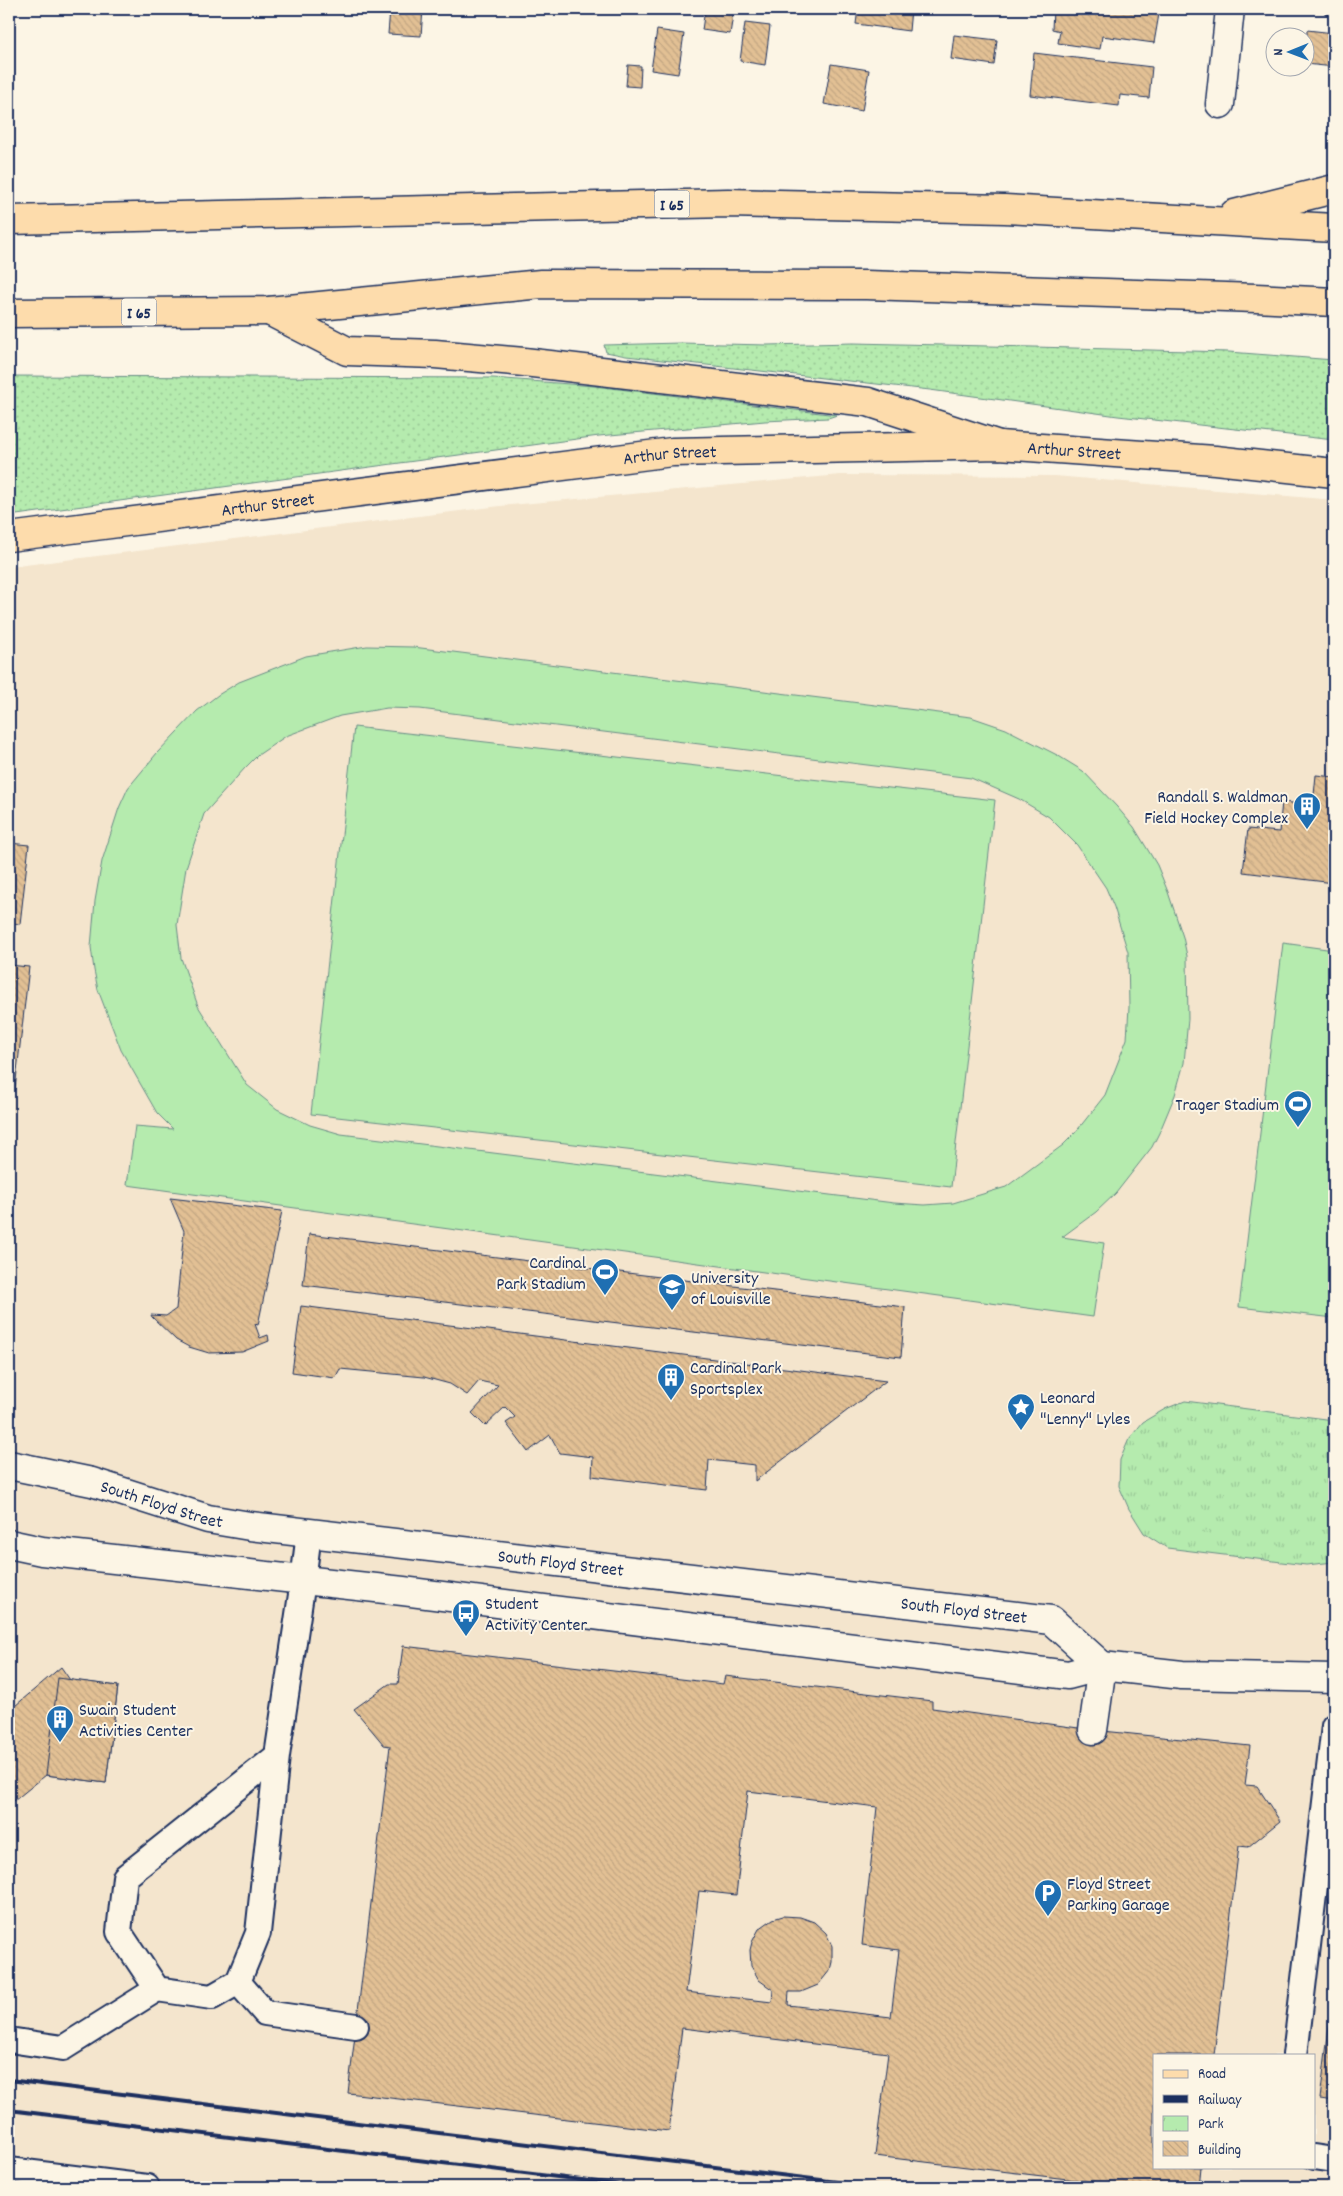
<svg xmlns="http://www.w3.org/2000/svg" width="1343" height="2196" viewBox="0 0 1343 2196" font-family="Dekko,sans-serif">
<defs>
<pattern id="grass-dots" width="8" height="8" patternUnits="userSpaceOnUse" patternTransform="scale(1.25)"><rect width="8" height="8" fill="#b5ebae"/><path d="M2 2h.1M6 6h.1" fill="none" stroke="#9bca98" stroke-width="1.8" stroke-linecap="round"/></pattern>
<pattern id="park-tufts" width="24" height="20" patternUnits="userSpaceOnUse" patternTransform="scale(1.25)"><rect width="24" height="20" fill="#b5ebae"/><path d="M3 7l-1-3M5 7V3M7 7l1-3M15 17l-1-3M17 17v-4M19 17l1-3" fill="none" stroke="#9bca98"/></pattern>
<pattern id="building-back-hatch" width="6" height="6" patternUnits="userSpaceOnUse" patternTransform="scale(1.25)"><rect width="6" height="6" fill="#e2c094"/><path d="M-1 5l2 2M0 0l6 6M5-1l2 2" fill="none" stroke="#c1a582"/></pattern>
</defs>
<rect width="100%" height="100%" fill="#fcf5e5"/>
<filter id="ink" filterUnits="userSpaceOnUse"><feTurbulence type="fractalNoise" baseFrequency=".02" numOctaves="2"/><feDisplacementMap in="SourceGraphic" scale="10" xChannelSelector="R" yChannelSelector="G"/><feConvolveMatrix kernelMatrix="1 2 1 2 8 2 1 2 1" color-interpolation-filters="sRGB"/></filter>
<g filter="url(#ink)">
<path fill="#f4e5cd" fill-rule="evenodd" d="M840 475 1055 476 1334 500V2187H9V567L500 506ZM1154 2055H1314V2167H1154Z"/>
<g fill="url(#grass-dots)" stroke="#688d86">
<polygon points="680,343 767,345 853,343 1034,347 1229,352 1334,360 1334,440 1118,416 930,390 626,356 606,352 604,345"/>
<polygon points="9,376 493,378 594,386 837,415 828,418 765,421 599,436 9,516"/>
</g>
<polygon fill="url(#park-tufts)" stroke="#688d86" points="1185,1401 1334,1420 1334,1562 1306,1565 1167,1548 1144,1533 1129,1509 1119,1486 1120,1460 1129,1439 1143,1422 1165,1409"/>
<g fill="#b5ebae" stroke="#688d86" fill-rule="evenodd">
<path d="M367 646 413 647 971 717 1006 729 1057 755 1083 771 1117 807 1134 827 1157 865 1168 892 1183 937 1187 956 1188 1019 1184 1063 1175 1095 1160 1131 1152 1147 1116 1193 1096 1212 1062 1237 1104 1243 1093 1317 127 1185 135 1126 173 1129 157 1113 121 1050 98 990 94 970 91 947 95 901 102 861 119 808 128 788 157 753 197 711 218 695 239 682 306 656ZM387 708 420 709 971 778 1019 799 1049 817 1077 845 1106 888 1114 907 1128 952 1129 1007 1127 1039 1105 1095 1075 1133 1063 1145 1006 1187 953 1203 925 1205 894 1203 341 1134 310 1125 277 1109 247 1085 198 1006 181 958 177 925 186 868 204 814 245 768 258 755 286 736 340 716Z"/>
<polygon points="354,727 995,800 951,1187 311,1114"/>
<polygon points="1283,943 1334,950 1334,1318 1239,1307"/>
</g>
<g fill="url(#building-back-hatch)" stroke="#1b2f5e" fill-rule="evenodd">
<polygon points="390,9 423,9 421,36 388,34"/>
<polygon points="705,9 734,9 730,34 702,30"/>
<polygon points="858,9 911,9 909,31 856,24"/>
<polygon points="1053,9 1121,9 1159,14 1154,43 1102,36 1100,49 1058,43 1060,31 1052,29"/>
<polygon points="1325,9 1334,9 1334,15 1325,14"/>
<polygon points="745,23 770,26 765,65 740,61"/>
<polygon points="657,30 684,34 678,74 651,70"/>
<polygon points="1307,30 1334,33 1334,67 1306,64"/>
<polygon points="954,35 997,40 994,65 951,59"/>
<polygon points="1034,53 1152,67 1149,98 1120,95 1119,106 1030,95"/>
<polygon points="831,64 869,70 862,111 824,104"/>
<polygon points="628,65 641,66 640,87 626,86"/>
<polygon points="1316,775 1334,777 1334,883 1243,872 1248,829 1279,832 1282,802 1313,805"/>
<polygon points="9,843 29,845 20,924 9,923"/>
<polygon points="9,965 29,967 15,1089 9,1088"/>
<polygon points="170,1198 282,1211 258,1325 255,1324 260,1338 268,1335 269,1341 242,1352 209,1353 189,1347 176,1340 152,1317 151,1315 166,1316 176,1309 184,1231"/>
<polygon points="309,1234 905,1307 901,1357 303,1285"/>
<polygon points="301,1306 886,1381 755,1481 755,1465 709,1460 707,1490 592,1476 593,1457 560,1453 550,1435 528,1452 506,1423 515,1417 505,1407 485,1426 472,1413 498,1385 479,1381 467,1395 450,1384 424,1377 340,1369 335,1378 292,1372"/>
<path d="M403 1646 723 1684 725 1676 932 1701V1708L1093 1730 1250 1746 1245 1785 1257 1786 1280 1821 1248 1847 1239 1846 1214 2055H1154V2167H1201L1199 2187H1134L875 2156 888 2053 682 2028 669 2131 348 2093 390 1746 384 1745 354 1709 389 1684H398ZM748 1791 877 1807 862 1945 899 1950 891 2017 788 2005 789 1992H801L818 1985 830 1970 832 1962V1946L826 1933 814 1922 800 1917 783 1916 773 1919 759 1929 752 1942 750 1950 751 1966 759 1980 773 1990 772 2002 686 1992 699 1891 736 1895Z"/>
<polygon points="61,1667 70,1680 118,1686 106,1783 46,1775 9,1805 9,1711"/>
<polygon points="58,1678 118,1686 106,1783 46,1775"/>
<polygon points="1334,1987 1334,2101 1320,2099"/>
</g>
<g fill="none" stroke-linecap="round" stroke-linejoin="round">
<g stroke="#1b2f5e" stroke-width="28">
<g id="lane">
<polyline points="277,1756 125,1877 119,1932 157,1989 212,1997 238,1982 258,1933 277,1756 303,1581 309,1533"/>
<polyline points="238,1982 265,2013 356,2026"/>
<polyline points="9,2040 63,2048 157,1989"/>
<polyline points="1295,2055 1334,1726"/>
<polyline points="1314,2157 1334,2160"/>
<polyline points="9,2170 147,2187"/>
</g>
</g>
<g stroke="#1b2f5e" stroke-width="31">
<g id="street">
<polyline points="1220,104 1230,9"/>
<polyline points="1093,1730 1102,1666"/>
</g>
</g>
<g stroke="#1b2f5e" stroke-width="31">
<g id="secondary">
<path id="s1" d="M9 1465 92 1482 208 1519 250 1526 1051 1620 1102 1666"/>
<polyline points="9,1544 42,1551 403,1591 1068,1675 1102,1666 1182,1675 1334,1678"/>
</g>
</g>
<g stroke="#1b2f5e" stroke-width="31">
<g id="primary">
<path id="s2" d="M9 537 672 452 999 445 1215 460 1334 473"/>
</g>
</g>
<g stroke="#1b2f5e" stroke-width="31">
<g id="highway">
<polyline points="1234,214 1334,189"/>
<polyline points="9,220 728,203 1005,209 1334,228"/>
<polyline points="269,311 347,351 435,354 524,362 868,402 999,445"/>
<polyline points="9,313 269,311 541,284 866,285 1256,298 1334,302"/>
</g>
</g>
<use href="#lane" stroke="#fcf5e5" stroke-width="24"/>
<use href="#street" stroke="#fcf5e5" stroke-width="28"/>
<use href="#secondary" stroke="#fcf5e5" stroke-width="28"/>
<use href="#primary" stroke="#fddcac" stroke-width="28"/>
<use href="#highway" stroke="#fddcac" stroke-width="28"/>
<g stroke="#1b2f5e" stroke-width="4">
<polyline points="9,2080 878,2187"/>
<polyline points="9,2110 639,2187"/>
</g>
</g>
</g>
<defs>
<g id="building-pin" transform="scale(1.4375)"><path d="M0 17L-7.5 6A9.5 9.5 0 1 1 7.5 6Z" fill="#1f6fb2" stroke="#fcf5e5"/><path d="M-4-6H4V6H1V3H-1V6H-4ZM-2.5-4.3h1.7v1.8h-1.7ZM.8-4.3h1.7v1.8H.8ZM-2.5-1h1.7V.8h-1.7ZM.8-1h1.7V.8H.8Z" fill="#fff"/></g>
<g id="stadium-pin" transform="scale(1.4375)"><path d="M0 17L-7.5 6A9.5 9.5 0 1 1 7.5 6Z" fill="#1f6fb2" stroke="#fcf5e5"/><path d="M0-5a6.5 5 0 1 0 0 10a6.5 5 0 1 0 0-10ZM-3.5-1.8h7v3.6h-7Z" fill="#fff"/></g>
<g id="university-pin" transform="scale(1.4375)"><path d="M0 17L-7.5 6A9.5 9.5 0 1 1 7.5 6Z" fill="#1f6fb2" stroke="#fcf5e5"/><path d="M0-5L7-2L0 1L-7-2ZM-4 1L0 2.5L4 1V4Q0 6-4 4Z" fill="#fff"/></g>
<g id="sight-pin" transform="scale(1.4375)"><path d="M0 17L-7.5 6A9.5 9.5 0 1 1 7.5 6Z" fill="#1f6fb2" stroke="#fcf5e5"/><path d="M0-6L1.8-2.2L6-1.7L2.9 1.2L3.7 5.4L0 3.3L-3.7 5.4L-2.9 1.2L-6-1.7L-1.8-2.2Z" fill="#fff"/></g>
<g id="bus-pin" transform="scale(1.4375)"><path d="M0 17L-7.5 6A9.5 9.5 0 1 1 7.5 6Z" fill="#1f6fb2" stroke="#fcf5e5"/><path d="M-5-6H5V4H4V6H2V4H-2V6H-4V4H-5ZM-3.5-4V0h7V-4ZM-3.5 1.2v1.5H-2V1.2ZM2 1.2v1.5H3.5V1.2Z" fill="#fff"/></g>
<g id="parking-pin" transform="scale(1.4375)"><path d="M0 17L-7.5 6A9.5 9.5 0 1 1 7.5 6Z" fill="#1f6fb2" stroke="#fcf5e5"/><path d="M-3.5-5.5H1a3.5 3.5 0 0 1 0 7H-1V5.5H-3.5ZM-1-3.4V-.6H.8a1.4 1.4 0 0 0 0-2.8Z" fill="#fff"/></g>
</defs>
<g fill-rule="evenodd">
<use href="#building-pin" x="1307" y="806"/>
<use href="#stadium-pin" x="1298" y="1104"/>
<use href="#stadium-pin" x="605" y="1272"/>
<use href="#university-pin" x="672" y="1287"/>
<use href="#building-pin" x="671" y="1377"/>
<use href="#sight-pin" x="1021" y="1407"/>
<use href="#bus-pin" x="466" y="1613"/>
<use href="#building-pin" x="60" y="1719"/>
<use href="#parking-pin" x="1048" y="1893"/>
</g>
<g text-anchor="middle" stroke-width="4" stroke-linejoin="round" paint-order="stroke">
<g fill="#fcf5e5" stroke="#5e6a86" stroke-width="1">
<rect x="654.5" y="190.5" width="35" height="27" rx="4"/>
<rect x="121.5" y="298.5" width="35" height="27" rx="4"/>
</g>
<g font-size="16" font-weight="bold" fill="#1b2f5e">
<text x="672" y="210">I 65</text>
<text x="139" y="318">I 65</text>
</g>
<g font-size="18" fill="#1b2f5e" stroke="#fcf5e5">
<text dy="6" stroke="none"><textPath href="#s2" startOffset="1071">Arthur Street</textPath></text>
<text dy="6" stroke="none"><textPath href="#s2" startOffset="666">Arthur Street</textPath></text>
<text dy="6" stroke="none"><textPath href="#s2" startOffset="261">Arthur Street</textPath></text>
<text dy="6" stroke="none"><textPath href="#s1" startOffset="158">South Floyd Street</textPath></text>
<text dy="6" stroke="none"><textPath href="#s1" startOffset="562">South Floyd Street</textPath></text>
<text dy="6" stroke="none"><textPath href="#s1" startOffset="968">South Floyd Street</textPath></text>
</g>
<g font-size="18" fill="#1b2f5e" stroke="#fcf5e5" text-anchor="start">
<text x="1288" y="802" text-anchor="end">Randall S. Waldman<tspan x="1288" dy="21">Field Hockey Complex</tspan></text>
<text x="1279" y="1110" text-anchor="end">Trager Stadium</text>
<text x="586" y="1268" text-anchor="end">Cardinal<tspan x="586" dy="21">Park Stadium</tspan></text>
<text x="691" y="1283">University<tspan x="691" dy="21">of Louisville</tspan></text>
<text x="690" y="1373">Cardinal Park<tspan x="690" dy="21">Sportsplex</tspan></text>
<text x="1040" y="1403">Leonard<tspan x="1040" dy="21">"Lenny" Lyles</tspan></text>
<text x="485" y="1609">Student<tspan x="485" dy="21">Activity Center</tspan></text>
<text x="79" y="1715">Swain Student<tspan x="79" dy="21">Activities Center</tspan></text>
<text x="1067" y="1889">Floyd Street<tspan x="1067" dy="21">Parking Garage</tspan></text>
</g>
</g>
<rect width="1343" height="2196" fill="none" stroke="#fcf5e5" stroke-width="30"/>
<rect x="15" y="15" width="1313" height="2166" fill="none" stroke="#1b2f5e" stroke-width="2" filter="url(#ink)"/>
<rect x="1153" y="2054" width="162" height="115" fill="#fcf5e5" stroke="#a2a6af"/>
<rect x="1163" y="2070" width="25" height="8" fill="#fddcac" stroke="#a2a6af"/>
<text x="1198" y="2078" font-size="15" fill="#1b2f5e">Road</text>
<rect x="1163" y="2095" width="25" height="8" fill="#1b2f5e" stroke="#a2a6af"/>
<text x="1198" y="2104" font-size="15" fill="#1b2f5e">Railway</text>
<rect x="1163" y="2116" width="25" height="15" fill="url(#park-tufts)" stroke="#a2a6af"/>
<text x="1198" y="2128" font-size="15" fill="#1b2f5e">Park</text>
<rect x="1163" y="2141" width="25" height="15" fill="url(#building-back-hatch)" stroke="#a2a6af"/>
<text x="1198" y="2154" font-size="15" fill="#1b2f5e">Building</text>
<g transform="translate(1290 52) rotate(269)"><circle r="24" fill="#fcf5e5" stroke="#a2a6af"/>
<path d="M0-4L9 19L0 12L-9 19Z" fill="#1f6fb2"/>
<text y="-8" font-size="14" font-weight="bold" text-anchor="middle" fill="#1b2f5e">N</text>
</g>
</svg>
